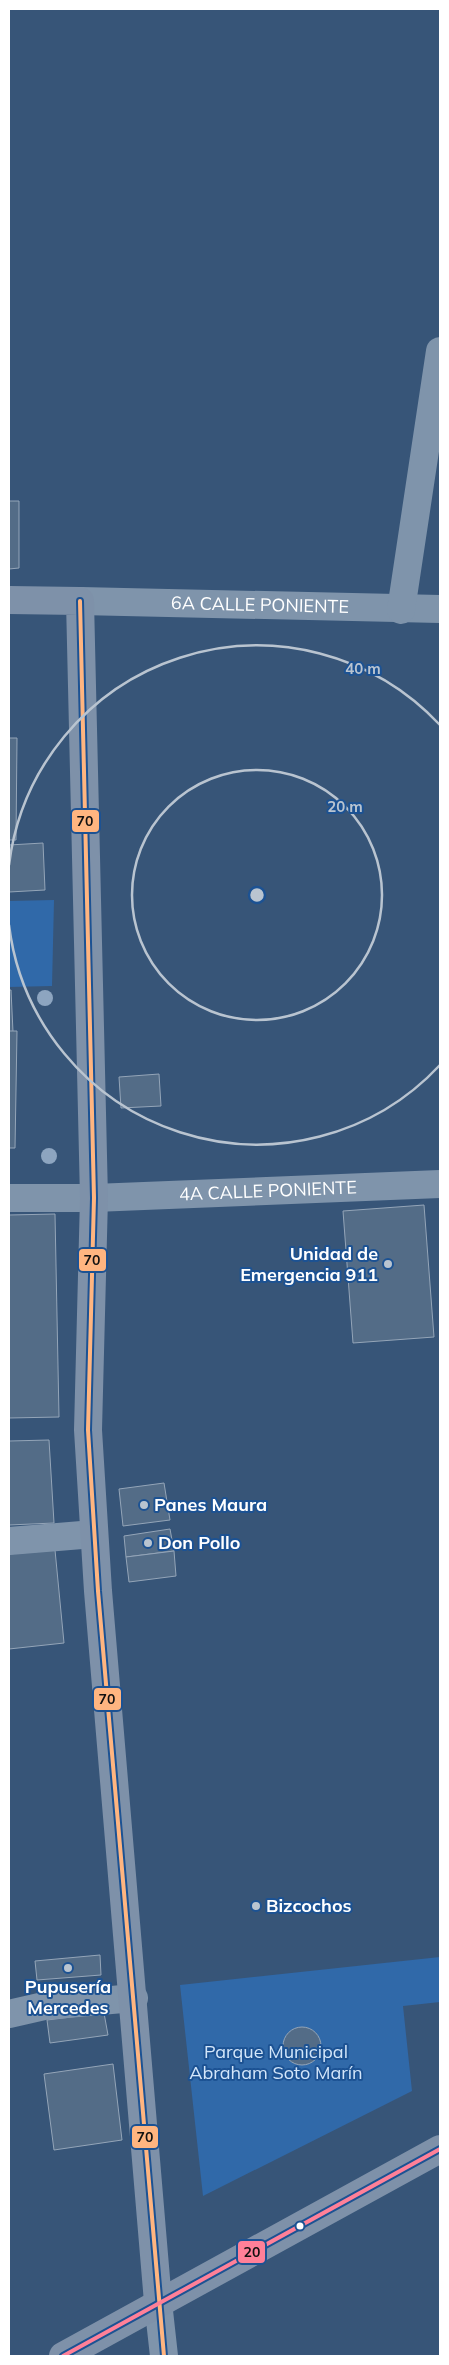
<svg xmlns="http://www.w3.org/2000/svg" width="449" height="2365" viewBox="0 0 449 2365" font-family="Mulish,sans-serif">
<rect width="100%" height="100%" fill="#375578"/>
<g fill="#3069a9">
<polygon points="54,900 52,986 9,987 9,901"/>
<polygon points="440,1957 440,2002 403,2006 412,2091 203,2196 180,1985"/>
</g>
<g fill="#536c87" stroke="#94a5b8">
<polygon points="9,501 19,501 19,568 9,569"/>
<polygon points="9,738 17,738 16,840 9,840"/>
<polygon points="43,843 45,890 9,892 9,845"/>
<polygon points="9,990 11,990 13,1032 9,1032"/>
<polygon points="9,1031 17,1031 15,1148 9,1148"/>
<polygon points="159,1074 161,1106 121,1108 119,1077"/>
<polygon points="424,1205 434,1337 353,1343 343,1211"/>
<polygon points="55,1214 59,1417 9,1418 9,1215"/>
<polygon points="49,1440 54,1523 9,1525 9,1441"/>
<polygon points="164,1483 170,1520 123,1526 119,1489"/>
<polygon points="170,1529 174,1551 126,1557 124,1536"/>
<polygon points="55,1550 64,1643 9,1649 9,1554"/>
<polygon points="174,1551 176,1576 129,1582 126,1557"/>
<polygon points="100,1955 101,1975 37,1980 35,1961"/>
<polygon points="104,2013 108,2035 50,2043 47,2020"/>
<circle cx="302" cy="2046" r="19"/>
<polygon points="113,2064 122,2140 54,2150 44,2074"/>
</g>
<g fill="none" stroke-linecap="round" stroke-linejoin="round">
<g stroke="#7f94ab" stroke-width="28">
<path id="s1" d="M80 601 440 609"/>
<polyline points="401,610 440,351"/>
<path id="s2" d="M9 1198H94L440 1184"/>
<polyline points="9,1541 94,1534"/>
<polyline points="9,2014 44,2006 134,1998"/>
<polyline points="158,2302 164,2356"/>
</g>
<g stroke="#7e91a9" stroke-width="28">
<polyline points="9,600 80,601 94,1198 88,1430 98,1591 158,2302"/>
<polyline points="63,2356 440,2149"/>
</g>
<g stroke="#1c5293" stroke-width="8">
<polyline id="bus-1" points="80,601 94,1198 88,1430 98,1591 164,2356"/>
</g>
<g stroke="#1c5293" stroke-width="8">
<polyline id="bus-2" points="63,2356 440,2149"/>
</g>
<use href="#bus-1" stroke="#ffb580" stroke-width="4"/>
<use href="#bus-2" stroke="#ff8098" stroke-width="4"/>
</g>
<g fill="#8da5c0">
<circle cx="45" cy="998" r="8"/>
<circle cx="49" cy="1156" r="8"/>
</g>
<g fill="none" stroke="#b9c4d0" stroke-width="2.5">
<circle cx="257" cy="895" r="125"/>
<path d="M440 1065A250 250 0 0 1 9 925M9 865A250 250 0 0 1 440 725"/>
</g>
<g fill="#b9c4d0" stroke="#1c5293" stroke-width="2">
<circle cx="388" cy="1264" r="5"/>
<circle cx="144" cy="1505" r="5"/>
<circle cx="148" cy="1543" r="5"/>
<circle cx="256" cy="1906" r="5"/>
<circle cx="68" cy="1968" r="5"/>
</g>
<circle fill="#fff" stroke="#1c5293" stroke-width="2" cx="300" cy="2226" r="4.5"/>
<g text-anchor="middle" stroke-width="4" stroke-linejoin="round" paint-order="stroke">
<g font-size="18" fill="#fff" stroke="#1c5293">
<text dy="6" stroke="none"><textPath href="#s1" startOffset="180">6A CALLE PONIENTE</textPath></text>
<text dy="6" stroke="none"><textPath href="#s2" startOffset="259">4A CALLE PONIENTE</textPath></text>
</g>
<g font-size="18" font-weight="bold" fill="#fff" stroke="#1c5293" text-anchor="start">
<text x="378" y="1260" text-anchor="end">Unidad de<tspan x="378" dy="21">Emergencia 911</tspan></text>
<text x="154" y="1511">Panes Maura</text>
<text x="158" y="1549">Don Pollo</text>
<text x="266" y="1912">Bizcochos</text>
<text x="68" y="1993" text-anchor="middle">Pupusería<tspan x="68" dy="21">Mercedes</tspan></text>
</g>
<g font-size="18" fill="#d3e6fa" stroke="#1c5293">
<text x="276" y="2058">Parque Municipal<tspan x="276" dy="21">Abraham Soto Marín</tspan></text>
</g>
</g>
<circle cx="257" cy="895" r="8" fill="#b9c4d0" stroke="#1c5293" stroke-width="2.5"/>
<g font-size="15" text-anchor="middle" font-weight="bold" fill="#b9c4d0" stroke="#1c5293" stroke-width="4" stroke-linejoin="round" paint-order="stroke">
<text x="363" y="674">40 m</text>
<text x="345" y="812">20 m</text>
</g>
<g stroke="#1c5293" stroke-width="2">
<rect x="71" y="809" width="29" height="24" rx="5" fill="#ffb580"/>
<rect x="78" y="1248" width="29" height="24" rx="5" fill="#ffb580"/>
<rect x="93" y="1687" width="29" height="24" rx="5" fill="#ffb580"/>
<rect x="131" y="2125" width="28" height="24" rx="5" fill="#ffb580"/>
<rect x="237" y="2240" width="29" height="24" rx="5" fill="#ff8098"/>
</g>
<g font-size="14" text-anchor="middle" font-weight="bold" fill="#111">
<text x="85" y="826">70</text>
<text x="92" y="1265">70</text>
<text x="107" y="1704">70</text>
<text x="145" y="2142">70</text>
<text x="252" y="2257">20</text>
</g>
<rect width="449" height="2365" fill="none" stroke="#ffffff" stroke-width="20"/>
</svg>
